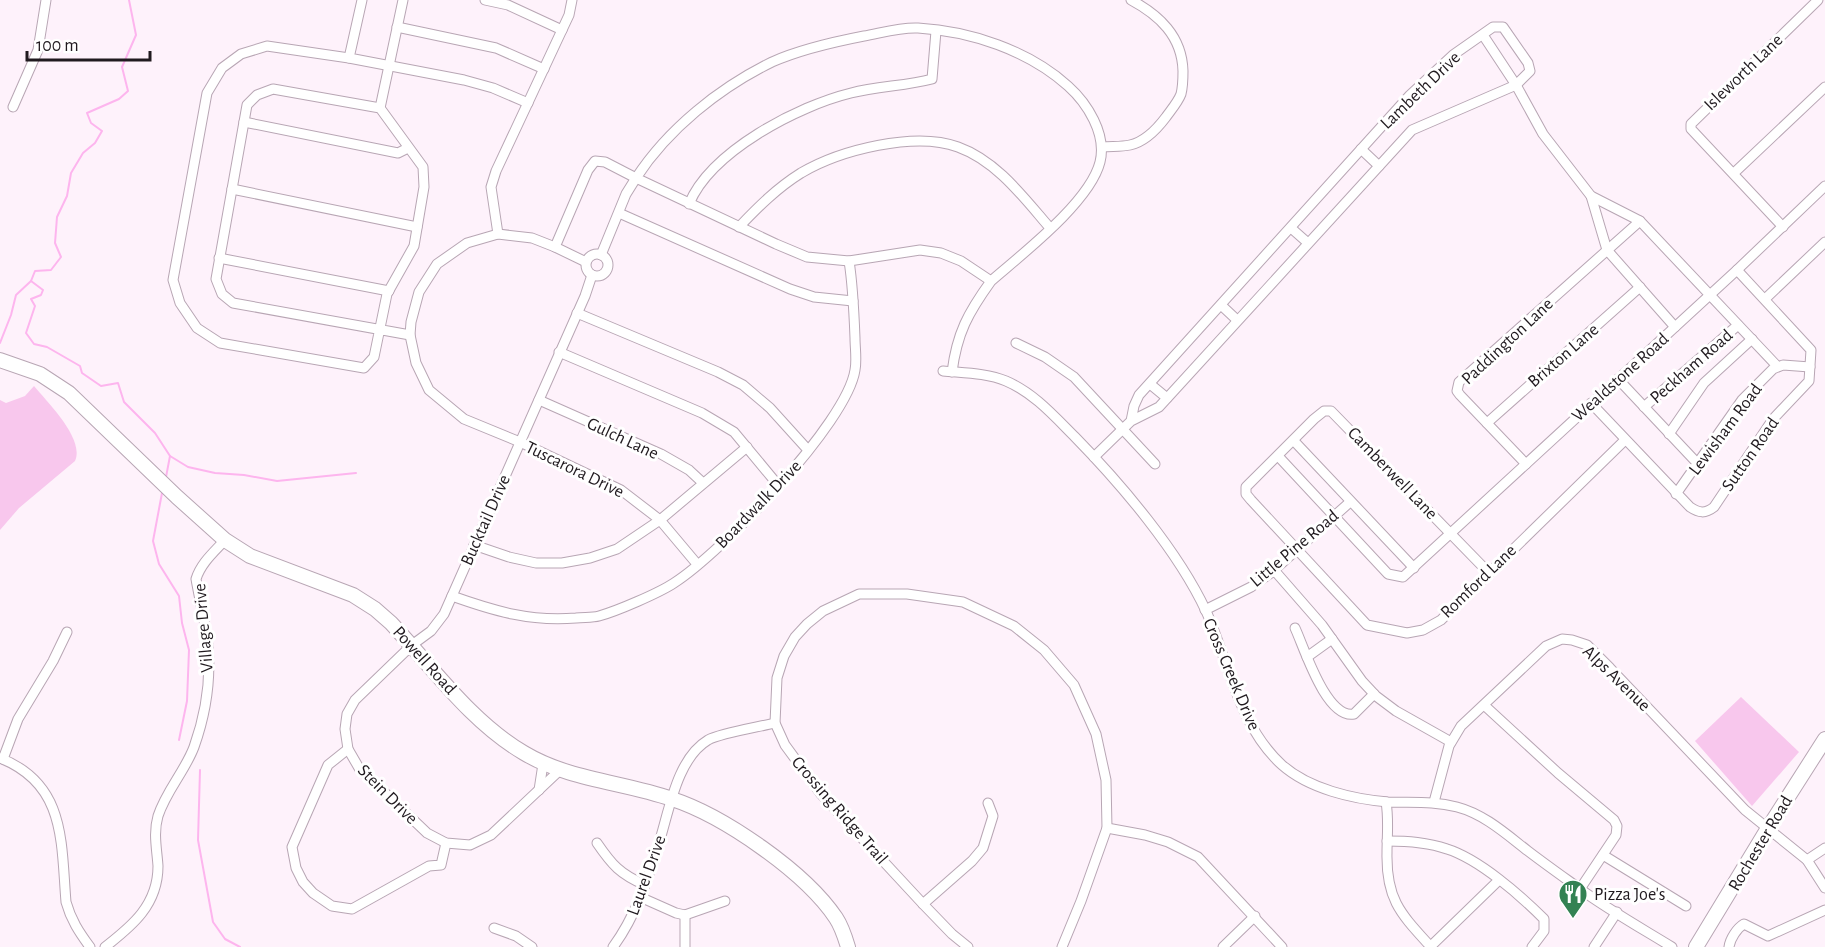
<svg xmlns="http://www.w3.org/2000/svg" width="1825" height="947" viewBox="0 0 1825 947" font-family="'Alegreya Sans',sans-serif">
<rect width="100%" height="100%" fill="#fef2fb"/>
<g fill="#f8c7ed">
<path d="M34 386C48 403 85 439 75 461L19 508 0 530V400L6 403 25 396Z"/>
<polygon points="1741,697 1799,752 1752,806 1695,741"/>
</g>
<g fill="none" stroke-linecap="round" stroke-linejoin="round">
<g stroke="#fdb5ee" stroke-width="2">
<polyline points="31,281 43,290 41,295 31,299 35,306 26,333 34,344 47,347 80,366 82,373 101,386 118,383 124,402 155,433 170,456 188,467 215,473 244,475 277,481 356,473"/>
<polyline points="0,343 11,315 16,295 31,281 35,271 51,270 61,257 55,243 57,217 67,196 71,173 83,153 95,143 102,131 91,123 87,113 119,99 128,91 122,67 136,35 129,0"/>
<polyline points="166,477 170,456"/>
<polyline points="162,493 153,541 159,564 179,596 182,623 189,650 187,701 179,740"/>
<polyline points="200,770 198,840 213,922 225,939 240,947"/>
</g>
<g stroke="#b8a6b4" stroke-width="11">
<g id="street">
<polyline points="362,0 349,58 464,80 493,88 528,103"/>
<polyline points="485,0 508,5 562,30"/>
<polyline points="397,27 496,48 544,69"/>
<polyline points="1483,35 1516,85 1543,134 1591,196 1640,221 1777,366"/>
<polyline points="349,58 267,46 241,54 222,68 207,93 173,280 180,303 197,328 220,343 364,368 374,357 387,294 414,246 424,187 423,167 380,108 273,89 257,95 247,105 216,279 222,294 233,303 410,335"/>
<polyline points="13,107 38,50 46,0"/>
<polyline points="380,108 403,0"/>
<polyline points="244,122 398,153 408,148"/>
<path d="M1102 147C1111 146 1121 147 1130 145 1144 142 1157 129 1166 117 1171 110 1178 102 1181 94 1183 86 1183 78 1183 71 1182 36 1159 15 1131 0"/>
<polyline points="1361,149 1379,166"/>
<polyline points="1734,173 1825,87"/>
<polyline points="232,189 417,227"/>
<polyline points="1591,196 1607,250 1675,327"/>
<path d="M689 204C711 151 798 106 851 93 878 86 906 86 932 79L936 31"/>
<polyline points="619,213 790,289 814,297 853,301"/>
<path d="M739 227C758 207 777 188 801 173 840 150 915 131 958 147 997 161 1024 198 1050 228"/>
<polyline points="1783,227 1691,129 1691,124 1818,0"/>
<polyline points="1291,228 1308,243"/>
<polyline points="498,234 467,243 437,264 419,292 411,322 410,335 416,363 429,390 464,419 520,442 621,490 660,520 697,564"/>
<polyline points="555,247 532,238 498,234 491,187 496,171 569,15 572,0"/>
<circle cx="597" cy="265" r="11"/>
<polyline points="219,258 389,291"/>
<polyline points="586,262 555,247 588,170 595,161 605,162 636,178 626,194 601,255"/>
<polyline points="1765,299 1825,242"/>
<polyline points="1221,305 1237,320"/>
<polyline points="577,313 718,372 743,385 770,408 808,450"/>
<polyline points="1016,343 1045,357 1074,377 1155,464"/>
<polyline points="559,352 702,413 734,432 778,485"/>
<path d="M943 371C964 373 987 373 1006 381 1034 393 1054 416 1075 437 1121 484 1178 551 1206 611 1229 662 1238 725 1282 765 1309 789 1353 799 1388 802 1412 803 1433 801 1457 807 1484 814 1506 834 1528 851 1545 864 1562 876 1580 889 1609 910 1641 928 1672 947"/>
<path d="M952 372C957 333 968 313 991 281 1022 254 1090 202 1100 162 1107 134 1087 103 1068 86 1028 50 970 31 918 28 901 27 881 33 864 36 833 42 801 49 772 62 719 88 668 129 636 178L776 244 807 257 849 261 920 250 941 253 961 261 991 281"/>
<polyline points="1618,379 1698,464"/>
<polyline points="1150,384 1167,398"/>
<polyline points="539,400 661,454 689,470 703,483"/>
<path d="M1591 403 1690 507C1699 513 1705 514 1714 507L1773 419 1809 381 1811 350 1737 270"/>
<polyline points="1644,407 1738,325"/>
<polyline points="1487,423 1640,287"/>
<polyline points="1669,434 1704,383 1752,339"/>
<polyline points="1294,441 1414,568"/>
<polyline points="1278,456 1388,574 1403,577 1737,270 1825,186"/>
<polyline points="1094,457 1131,421 1159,407 1412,130 1516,85 1530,71 1528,63 1503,27 1493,27 1453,55 1410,95 1139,395 1134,406 1131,421"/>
<polyline points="1526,464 1460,395 1457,391 1459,382 1640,221"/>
<polyline points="1676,494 1742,400 1773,369 1783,365 1810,367"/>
<polyline points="474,545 509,557 536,563 562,563 590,558 617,549 660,520 747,447"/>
<polyline points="1274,570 1322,625 1362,681 1376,696 1396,711 1451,742"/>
<polyline points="1488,572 1331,411 1324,411 1314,419 1246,487 1246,494 1251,500 1367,625 1407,633 1423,630 1441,620 1625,440"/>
<path d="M452 596C494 611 531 622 576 618 584 617 592 618 599 616 617 611 659 593 674 583 721 553 847 423 855 370 857 360 855 348 855 338 854 312 853 286 849 261"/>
<polyline points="1205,610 1251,587 1272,572 1350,502"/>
<path d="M1295 628C1304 647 1326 719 1354 714L1374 694"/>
<polyline points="1307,657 1332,639"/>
<polyline points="1484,705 1558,773 1614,820 1617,826 1616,835 1580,889"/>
<polyline points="348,749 328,765 292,847 296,868 303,882 313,893 332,906 352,909 429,866 441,865 446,843"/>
<path d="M0 758C66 784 61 842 66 902 71 920 79 932 90 947"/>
<polyline points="3,759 18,719 53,661 67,632"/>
<polyline points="560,770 491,835 470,845 446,843 427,833 359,768 348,749 345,729 347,714 355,700 412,645 431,631 444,614 585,296 592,275"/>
<polyline points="539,790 543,764"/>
<path d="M1386 802C1389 819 1387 836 1387 853 1386 900 1401 914 1431 947"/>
<polyline points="1434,802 1449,746 1461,726 1546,646 1562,639 1572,640 1587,645 1610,668 1745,810 1807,860 1825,888"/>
<polyline points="1107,828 1145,835 1168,842 1198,857 1282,947"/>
<path d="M1387 841C1408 841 1427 842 1447 849 1479 859 1520 895 1544 919V931L1532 947"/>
<path d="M597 843C612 865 620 874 645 885"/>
<polyline points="1603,855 1686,906"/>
<polyline points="1807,860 1825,848"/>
<polyline points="640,897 676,913 685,915 725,901"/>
<polyline points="923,904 972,861 983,848 993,816 988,803"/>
<polyline points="494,928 516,936 532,947"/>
<polyline points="1431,946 1499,880"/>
<path d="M105 947C132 926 158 905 158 866 157 850 153 833 158 816 166 791 185 771 194 747 205 716 211 680 208 647 206 625 200 602 196 579 201 563 214 552 225 540"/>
<path d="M613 947C635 917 647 882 658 846 669 813 676 759 708 740 721 733 759 727 775 723"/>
<polyline points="685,947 685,915"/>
<polyline points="968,947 952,934 923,904 821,794 785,745 775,723 777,678 784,656 795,637 807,624 823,611 859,594 907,594 963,602 1014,626 1044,650 1074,685 1096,734 1106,780 1107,828 1081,901 1062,947"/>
<polyline points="1223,947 1255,916"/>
<polyline points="1594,947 1617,912"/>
<path d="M1729 947C1730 939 1737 928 1744 924L1768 936 1825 910"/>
</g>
</g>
<g stroke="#b8a6b4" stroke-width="16">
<g id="secondary">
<path d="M0 360 40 374 69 393 177 497 225 540 250 556 353 595 375 609 391 623C433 668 471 722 524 753 569 780 623 782 672 799 724 816 805 872 836 918 842 927 845 937 848 947"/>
<polyline points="1696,947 1767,830 1825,739"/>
</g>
</g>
<use href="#street" stroke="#fff" stroke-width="9"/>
<use href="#secondary" stroke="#fff" stroke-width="14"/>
</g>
<defs>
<g id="restaurant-pin" transform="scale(1.5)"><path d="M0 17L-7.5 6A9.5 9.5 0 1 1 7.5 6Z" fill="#338253" stroke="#fff"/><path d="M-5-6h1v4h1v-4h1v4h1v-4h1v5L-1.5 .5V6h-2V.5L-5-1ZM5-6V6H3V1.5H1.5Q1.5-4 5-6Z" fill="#fff"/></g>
</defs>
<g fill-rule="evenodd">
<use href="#restaurant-pin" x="1573" y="894"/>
</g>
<g text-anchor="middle" stroke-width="6" stroke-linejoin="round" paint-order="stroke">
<g font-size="18" fill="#201a1f" stroke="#fff">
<text transform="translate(1743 72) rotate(-44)" y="6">Isleworth Lane</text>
<text transform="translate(1420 90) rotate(-44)" y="6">Lambeth Drive</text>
<text transform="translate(1507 341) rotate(-43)" y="6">Paddington Lane</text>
<text transform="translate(1563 355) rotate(-41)" y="6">Brixton Lane</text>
<text transform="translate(1691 366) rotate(-41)" y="6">Peckham Road</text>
<text transform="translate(1620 377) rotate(-42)" y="6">Wealdstone Road</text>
<text transform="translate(1725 429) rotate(-53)" y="6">Lewisham Road</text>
<text transform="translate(623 438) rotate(25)" y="6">Gulch Lane</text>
<text transform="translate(1750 454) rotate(-55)" y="6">Sutton Road</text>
<text transform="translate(575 469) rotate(26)" y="6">Tuscarora Drive</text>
<text transform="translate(1393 473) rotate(46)" y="6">Camberwell Lane</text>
<text transform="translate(758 504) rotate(-46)" y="6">Boardwalk Drive</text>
<text transform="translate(485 520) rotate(-66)" y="6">Bucktail Drive</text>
<text transform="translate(1294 548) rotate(-40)" y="6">Little Pine Road</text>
<text transform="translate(1478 581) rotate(-44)" y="6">Romford Lane</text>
<text transform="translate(203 628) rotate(-95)" y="6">Village Drive</text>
<text transform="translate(425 660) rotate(48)" y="6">Powell Road</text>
<text transform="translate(1232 674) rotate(67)" y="6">Cross Creek Drive</text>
<text transform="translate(1617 678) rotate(44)" y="6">Alps Avenue</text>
<text transform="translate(388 794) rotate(45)" y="6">Stein Drive</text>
<text transform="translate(840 810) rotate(49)" y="6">Crossing Ridge Trail</text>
<text transform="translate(1760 843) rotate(-59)" y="6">Rochester Road</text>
<text transform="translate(646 875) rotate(-70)" y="6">Laurel Drive</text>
</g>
<g font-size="18" fill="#201a1f" stroke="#fff" text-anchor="start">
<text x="1594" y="900">Pizza Joe's</text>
</g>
</g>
<path d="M27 51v9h123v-9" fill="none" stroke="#201a1f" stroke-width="3"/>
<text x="36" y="51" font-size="18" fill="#201a1f" stroke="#ffffff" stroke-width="4.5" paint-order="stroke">100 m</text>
</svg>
